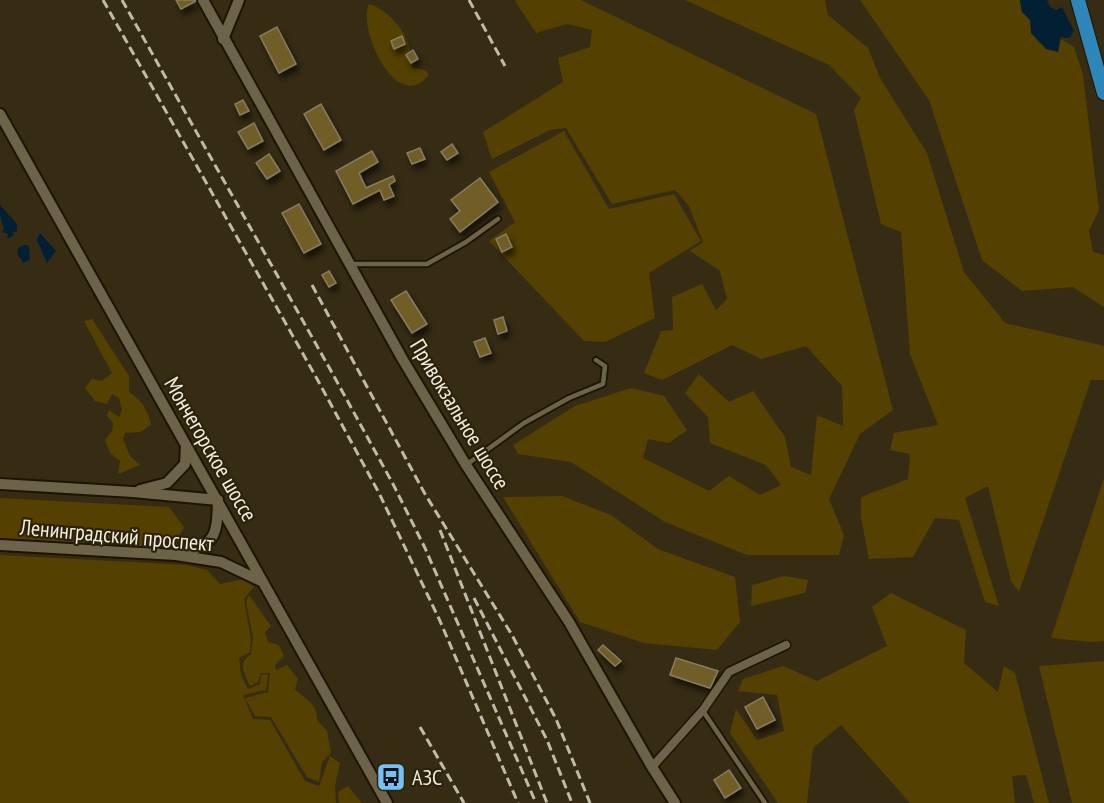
<svg xmlns="http://www.w3.org/2000/svg" width="1104" height="803" viewBox="0 0 1104 803" font-family="'PT Sans Narrow',sans-serif">
<defs>
<filter id="shadow"><feDropShadow dx="3" dy="5.5" stdDeviation="3" flood-color="#0009"/></filter>
</defs>
<rect width="100%" height="100%" fill="#362c14"/>
<g fill="#544000">
<polygon points="517,0 581,0 816,114 893,410 860,434 829,499 844,535 839,555 747,555 665,522 571,462 518,454 513,445 575,406 631,388 664,396 687,430 669,443 648,439 643,458 709,491 729,476 760,495 781,485 766,465 710,443 708,417 685,393 699,374 729,402 753,391 785,437 791,467 811,475 817,415 843,426 842,386 806,346 761,359 732,345 662,380 644,373 661,331 673,330 672,297 702,284 716,310 727,299 720,271 690,251 703,242 689,206 675,190 612,204 566,128 550,130 492,159 483,132 563,82 558,58 590,47 592,30 567,24 536,33 515,1"/>
<polygon points="685,0 825,0 828,15 868,48 880,78 927,153 964,272 1005,323 1104,346 1104,380 1091,380 1019,592 1011,581 988,486 965,498 999,606 985,602 959,520 935,518 913,557 869,559 861,518 861,497 908,479 910,454 890,450 894,433 938,425 910,354 901,232 881,224 854,110 861,98 829,65"/>
<polygon points="860,0 1020,0 1022,12 1030,20 1074,47 1083,75 1099,210 1089,231 1093,252 1104,255 1104,307 1073,287 1022,291 982,260 929,100"/>
<path d="M369 4C386 8 407 32 410 49 412 55 412 62 412 68L425 70 429 75C396 116 357 27 369 4Z"/>
<polygon points="564,131 609,209 674,194 701,241 649,273 655,318 605,342 584,341 489,241 515,222 489,172"/>
<path d="M92 319 129 376V392C142 400 148 410 151 425L140 432 125 433 123 439 130 456 140 465 118 474 120 461 110 453 105 440 112 431 113 423 107 416 109 410 119 417 122 410 119 398 112 394 107 404 95 401 85 388 92 379 102 381 112 373 84 321Z"/>
<polygon points="1104,478 1104,641 1091,642 1051,638"/>
<polygon points="562,496 611,515 658,549 735,577 740,622 717,650 644,643 580,622 503,497"/>
<polygon points="0,498 169,507 184,527 172,549 0,538"/>
<polygon points="0,555 187,565 207,570 220,584 244,579 254,587 244,599 251,639 250,652 239,658 241,675 248,689 260,684 261,675 268,674 266,690 243,695 253,719 270,720 305,781 319,786 330,756 340,763 335,786 336,803 0,803"/>
<polygon points="784,576 808,580 805,593 751,606 752,585"/>
<polygon points="891,593 966,630 964,663 998,692 1004,666 1015,673 1049,803 1034,803 1026,775 1012,776 1015,803 910,803 841,725 813,748 807,803 778,803 730,733 736,709 757,740 784,731 777,695 738,691 743,679 783,666 817,681 887,646 872,607"/>
<path d="M249 595 271 626 265 632 268 642 279 645 284 656 275 665 276 670 287 665 298 679 295 689C305 700 318 703 317 720L327 731 331 753 322 762 319 782 307 777 271 717 255 716 245 698 268 692 270 673H261L258 682 250 686C244 672 237 664 251 654L253 637 246 602Z"/>
<polygon points="1104,661 1104,803 1072,803 1039,666"/>
<polygon points="348,786 362,803 339,803 338,792"/>
</g>
<g fill="#031f33">
<polygon points="1020,0 1047,0 1050,7 1056,10 1062,7 1074,31 1069,38 1061,37 1058,52 1046,49 1031,33 1030,20 1022,12"/>
<polygon points="0,205 17,224 17,231 13,232 14,235 7,239 8,234 2,232 4,229 0,216"/>
<polygon points="40,233 56,251 47,263 37,240"/>
<polygon points="24,245 29,246 30,260 23,263 17,253 19,247"/>
</g>
<g fill="#715d27" stroke="#877c62" stroke-width="1.5" filter="url(#shadow)">
<polygon points="176,0 196,0 196,1 181,9"/>
<polygon points="277,27 296,64 279,73 260,36"/>
<polygon points="402,36 405,44 394,49 391,41"/>
<polygon points="413,50 418,59 411,63 406,55"/>
<polygon points="243,100 249,111 240,115 235,104"/>
<polygon points="321,104 341,140 324,150 304,114"/>
<polygon points="254,123 263,141 248,149 238,132"/>
<polygon points="452,144 458,153 447,160 441,152"/>
<polygon points="420,148 425,159 412,164 407,153"/>
<polygon points="372,151 378,162 359,173 366,188 393,176 395,181 389,185 394,196 384,200 380,190 353,204 336,171"/>
<polygon points="269,154 280,171 267,179 256,163"/>
<polygon points="480,178 498,202 460,232 450,219 460,211 451,200"/>
<polygon points="299,204 321,244 304,253 282,213"/>
<polygon points="506,234 512,247 502,252 496,239"/>
<polygon points="329,271 336,283 329,287 322,275"/>
<polygon points="406,291 427,324 412,333 391,300"/>
<polygon points="503,317 507,331 498,334 494,320"/>
<polygon points="485,338 491,353 480,357 474,342"/>
<polygon points="603,645 621,661 615,666 598,650"/>
<polygon points="676,658 718,671 710,688 670,675"/>
<polygon points="763,697 775,720 757,729 745,707"/>
<polygon points="729,770 741,788 725,798 714,780"/>
</g>
<g fill="none" stroke-linecap="round" stroke-linejoin="round">
<g stroke="#1d1400" stroke-width="8">
<g id="service">
<polyline points="351,264 427,264 466,242 498,219"/>
<polyline points="466,465 524,423 569,398 603,384 605,366 596,360"/>
<polyline points="703,711 765,803"/>
</g>
</g>
<g stroke="#1d1400" stroke-width="11">
<polyline id="minor" points="652,767 703,710 729,672 786,645"/>
</g>
<g stroke="#1d1400" stroke-width="14">
<g id="tertiary">
<polyline points="203,0 403,360 466,465 569,622 652,767 675,803"/>
<polyline points="223,39 239,0"/>
<polyline points="0,114 387,803"/>
<path d="M0 484 133 492 218 500C217 542 214 543 176 555"/>
<polyline points="140,490 167,483 185,464 186,446"/>
<polyline points="0,545 176,555 221,562 263,582"/>
</g>
</g>
<g stroke="#1d1400" stroke-width="16">
<polyline id="trunk" points="1078,0 1104,93"/>
</g>
<use href="#service" stroke="#6d6349" stroke-width="4.5"/>
<use href="#minor" stroke="#6d6349" stroke-width="8"/>
<use href="#tertiary" stroke="#6d6349" stroke-width="10"/>
<use href="#trunk" stroke="#2e86b8" stroke-width="14"/>
<g stroke="#c0baa8" stroke-width="3" stroke-dasharray="9 4.5" stroke-linecap="butt">
<polyline points="103,0 316,377 379,493 440,621 518,803"/>
<polyline points="122,0 330,369 393,484 425,548 536,803"/>
<polyline points="469,0 505,66"/>
<polyline points="312,285 425,494 512,635 556,719 590,803"/>
<polyline points="440,530 547,803"/>
<polyline points="474,598 547,740 572,803"/>
<polyline points="420,727 464,803"/>
</g>
</g>
<defs>
<g id="bus-square" transform="scale(1.5)"><rect x="-9" y="-9" width="18" height="18" rx="4" fill="#77c0f7" stroke="#2c230a"/><path d="M-5-6H5V4H4V6H2V4H-2V6H-4V4H-5ZM-3.5-4V0h7V-4ZM-3.5 1.2v1.5H-2V1.2ZM2 1.2v1.5H3.5V1.2Z" fill="#111"/></g>
</defs>
<g fill-rule="evenodd">
<use href="#bus-square" x="391" y="777"/>
</g>
<g text-anchor="middle" stroke-width="4.5" stroke-linejoin="round" paint-order="stroke">
<g font-size="22" fill="#f2edde" stroke="#2c230a">
<text transform="translate(460 414) rotate(59)" y="8">Привокзальное шоссе</text>
<text transform="translate(211 449) rotate(60)" y="8">Мончегорское шоссе</text>
<text transform="translate(117 535) rotate(5)" y="8">Ленинградский проспект</text>
</g>
<g font-size="22" fill="#f2edde" stroke="#2c230a" text-anchor="start">
<text x="412" y="785">АЗС</text>
</g>
</g>
</svg>
